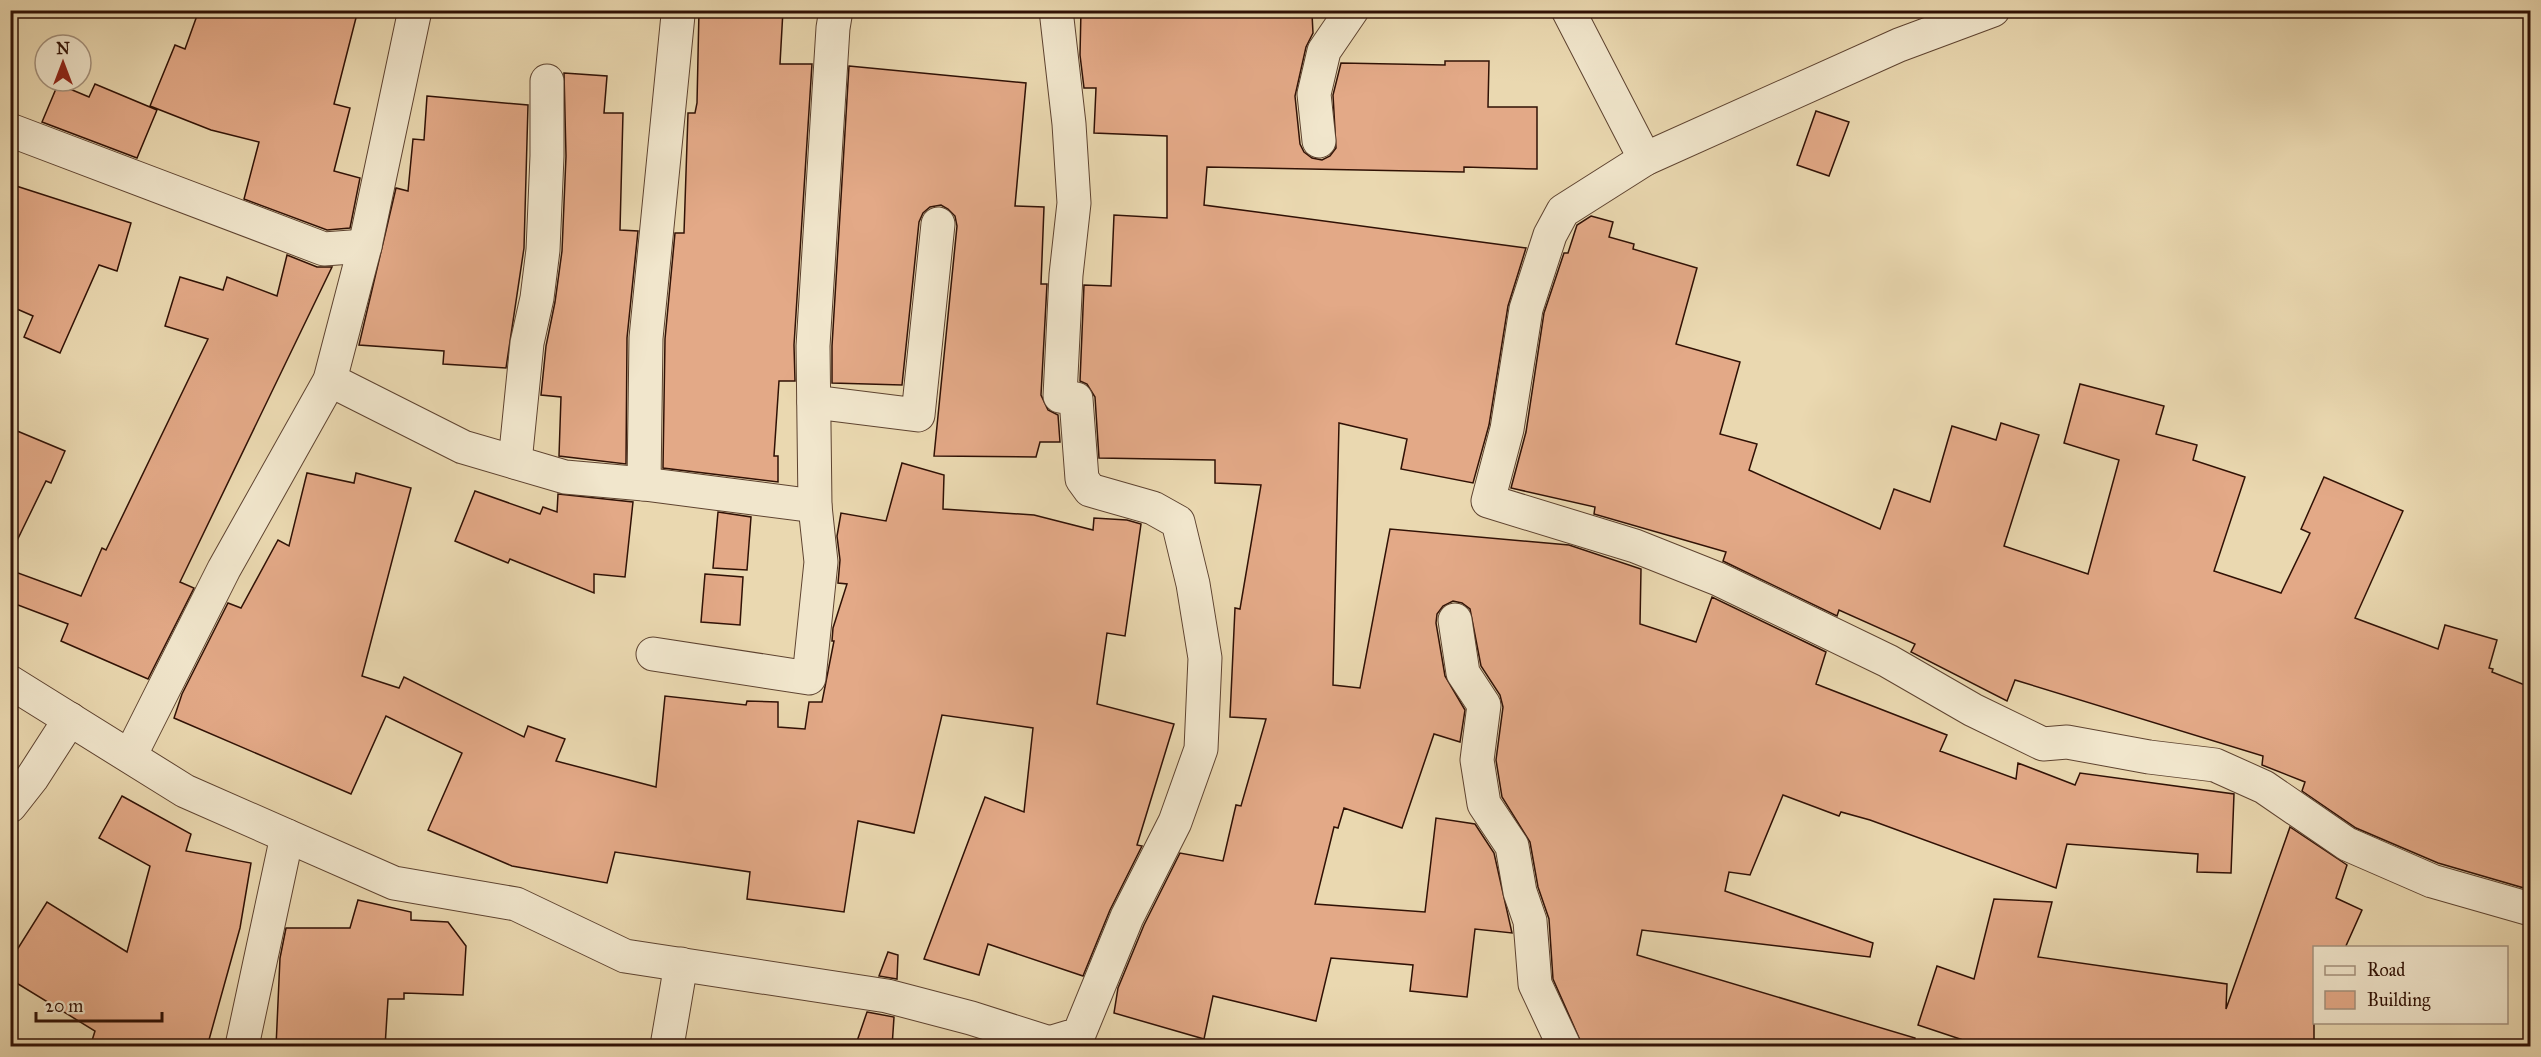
<svg xmlns="http://www.w3.org/2000/svg" width="2541" height="1057" viewBox="0 0 2541 1057" font-family="'IM FELL Great Primer',serif">
<rect width="100%" height="100%" fill="#ead8b0"/>
<filter id="stains"><feTurbulence type="fractalNoise" baseFrequency=".00333" numOctaves="4"/><feColorMatrix values="0 0 0 0 .2 0 0 0 0 .09 0 0 0 0 .02 0 0 0 .5 -.17"/></filter>
<radialGradient id="worn" r=".72"><stop offset=".6" stop-color="#630" stop-opacity="0"/><stop offset="1" stop-color="#630" stop-opacity=".3"/></radialGradient>
<g fill="#e3a987" stroke="#301105" stroke-width="1.5">
<polygon points="199,10 358,10 334,104 350,108 334,171 360,178 350,228 327,230 244,199 259,142 211,130 150,106 175,45 185,49"/>
<polygon points="699,10 783,10 780,64 812,64 794,345 795,381 779,381 774,456 778,456 778,482 663,468 665,339 675,233 684,233 688,113 695,113 697,103"/>
<polygon points="1081,10 1205,10 1205,13 1251,12 1251,15 1312,14 1313,33 1306,47 1295,96 1300,144 1304,152 1312,158 1322,160 1330,156 1336,148 1333,95 1341,63 1445,65 1445,61 1489,61 1488,107 1537,107 1537,169 1464,167 1464,172 1207,167 1204,205 1526,248 1508,306 1489,425 1473,483 1401,469 1407,439 1339,423 1333,685 1360,688 1390,529 1569,545 1641,569 1640,624 1696,642 1712,597 1826,652 1816,684 1947,735 1940,751 2016,779 2018,763 2075,785 2080,773 2234,794 2231,873 2197,872 2198,854 2067,844 2056,888 1870,820 1841,812 1839,816 1783,795 1750,875 1729,872 1725,891 1873,943 1870,957 1642,930 1637,955 1915,1038 1914,1047 1583,1047 1553,979 1549,919 1538,887 1530,842 1502,797 1496,760 1503,707 1500,695 1481,666 1470,609 1462,603 1453,601 1443,606 1437,614 1436,623 1445,676 1465,710 1460,742 1434,734 1402,828 1344,808 1338,828 1334,827 1315,904 1425,912 1436,818 1475,824 1494,853 1512,933 1475,929 1467,997 1410,991 1413,965 1331,958 1316,1021 1213,996 1204,1039 1114,1013 1118,988 1144,925 1180,853 1223,861 1236,805 1241,806 1266,719 1230,717 1235,608 1240,609 1261,485 1215,483 1215,460 1099,458 1095,397 1087,384 1080,381 1084,285 1111,286 1114,215 1167,218 1167,136 1094,133 1096,88 1084,88 1080,55"/>
<polygon points="849,66 1026,83 1015,206 1044,207 1041,284 1047,284 1041,395 1048,410 1058,415 1060,442 1040,442 1036,457 934,456 957,226 955,216 948,209 941,205 930,207 923,213 919,222 902,385 832,383 832,346"/>
<polygon points="564,73 607,76 604,113 623,113 620,230 638,231 627,338 626,464 559,456 561,397 541,395 546,346 555,302 562,251 566,156"/>
<polygon points="58,84 89,97 95,84 157,110 137,158 42,122"/>
<polygon points="427,96 528,105 524,248 506,368 443,364 444,351 359,345 396,188 408,191 413,139 424,140"/>
<polygon points="1816,111 1849,122 1829,176 1797,165"/>
<polygon points="10,184 131,223 117,271 99,265 60,353 24,337 33,316 10,306"/>
<polygon points="1591,216 1613,222 1609,237 1634,244 1633,249 1697,268 1676,344 1740,362 1720,434 1757,444 1749,470 1880,529 1894,489 1930,502 1952,426 1996,440 2001,423 2039,435 2004,546 2088,574 2119,460 2064,443 2080,384 2164,406 2156,434 2197,445 2193,460 2245,477 2214,571 2281,593 2310,533 2301,529 2324,477 2403,511 2355,618 2438,649 2445,625 2497,640 2489,668 2493,669 2492,672 2530,687 2530,872 2524,888 2438,863 2356,828 2302,791 2305,782 2262,765 2263,756 2015,680 2007,701 1911,652 1915,644 1839,610 1837,616 1723,561 1726,552 1594,514 1595,507 1511,488 1526,432 1544,313 1564,253 1568,253 1577,225"/>
<polygon points="287,255 317,267 332,267 180,582 194,588 148,679 61,641 68,624 10,602 10,570 81,596 102,548 106,550 208,339 165,326 180,277 223,290 227,277 277,296"/>
<polygon points="10,428 65,451 51,483 46,481 10,555"/>
<polygon points="902,463 944,475 943,509 1034,515 1093,530 1094,518 1127,520 1141,524 1125,636 1107,633 1097,704 1174,724 1137,845 1142,846 1110,910 1083,976 988,944 979,975 924,959 985,797 1024,812 1033,728 942,715 914,833 858,821 844,912 747,899 750,872 615,852 607,883 512,866 428,830 462,753 386,716 351,794 174,718 182,694 228,603 241,608 278,540 289,546 307,473 354,483 356,473 411,488 362,676 399,688 404,677 524,737 528,726 565,739 556,761 656,787 665,696 746,705 747,701 778,702 778,727 805,729 809,702 822,702 834,641 832,641 833,628 847,584 838,583 840,560 837,536 841,513 886,521"/>
<polygon points="475,491 540,514 543,507 557,512 558,494 633,502 625,577 594,574 594,593 510,559 508,563 455,541"/>
<polygon points="718,512 751,517 747,570 713,568"/>
<polygon points="705,574 743,577 740,625 701,622"/>
<polygon points="122,796 191,834 186,851 251,863 240,928 207,1047 90,1047 95,1031 10,979 10,961 47,902 127,952 150,866 99,838"/>
<polygon points="2290,827 2347,865 2336,898 2362,910 2345,948 2314,948 2314,1047 1984,1047 1918,1025 1937,966 1974,979 1994,899 2052,902 2038,957 2227,984 2226,1009"/>
<polygon points="358,900 411,912 411,920 448,922 466,946 463,995 404,993 404,999 388,999 385,1047 276,1047 280,958 286,928 350,928"/>
<polygon points="888,952 898,955 897,979 879,976"/>
<polygon points="867,1012 894,1017 892,1047 855,1047"/>
</g>
<g fill="none" stroke-linecap="round" stroke-linejoin="round">
<g stroke="#5e4330" stroke-width="35">
<g id="minor">
<polyline points="1568,10 1645,159"/>
<polyline points="1993,10 1899,45 1645,159 1563,211 1550,235 1526,309 1507,429 1488,501 1635,546 1718,579 1888,661 1973,710 2043,744 2067,742 2149,757 2215,765 2264,787 2347,844 2432,881 2530,909"/>
<polyline points="10,130 324,249 365,246"/>
<polyline points="1319,141 1314,94 1324,51 1352,10"/>
<polyline points="330,380 463,447 565,477 644,484 815,506"/>
<polyline points="814,402 918,415 938,224"/>
<polyline points="515,462 527,343 537,298 543,250 547,156 547,81"/>
<polyline points="644,484 646,338 678,15"/>
<polyline points="1455,620 1463,673 1484,705 1477,760 1484,804 1512,846 1520,892 1530,921 1535,984 1564,1046"/>
<polyline points="653,654 809,678 821,562 815,506 813,346 833,28 836,10"/>
<polyline points="10,682 185,791 394,883 516,904 625,956 887,996 971,1018 1059,1046"/>
<polyline points="130,756 224,569 330,380 365,246 415,10"/>
<polyline points="10,806 32,778 70,719"/>
<polyline points="1049,1043 1079,1034 1127,917 1175,822 1201,749 1205,658 1193,584 1178,522 1153,508 1090,490 1082,479 1076,399 1060,396 1066,275 1074,203 1069,124 1056,10"/>
<polyline points="242,1046 287,836"/>
<polyline points="667,1046 681,964"/>
</g>
</g>
<use href="#minor" stroke="#f1e6cc" stroke-width="33"/>
</g>
<rect width="2541" height="1057" fill="none" stroke="#ead8b0" stroke-width="36"/>
<rect x="12" y="12" width="2517" height="1033" fill="none" stroke="#301105" stroke-width="3"/>
<rect x="18" y="18" width="2505" height="1021" fill="none" stroke="#301105" stroke-width="1.5"/>
<rect x="2313" y="946" width="195" height="78" fill="#f1e6cc" stroke="#a4917c" stroke-width="1.5"/>
<rect x="2325" y="966" width="30" height="9" fill="#f1e6cc" stroke="#a4917c" stroke-width="1.5"/>
<text x="2367" y="976" font-size="18" fill="#301105">Road</text>
<rect x="2325" y="991" width="30" height="18" fill="#e3a987" stroke="#a4917c" stroke-width="1.5"/>
<text x="2367" y="1006" font-size="18" fill="#301105">Building</text>
<g transform="translate(63 63)"><circle r="28" fill="#f1e6cc" stroke="#a4917c" stroke-width="1.5"/>
<path d="M0-4.5L10 22L0 15L-10 22Z" fill="#8f2418"/>
<text y="-9" font-size="16" font-weight="bold" text-anchor="middle" fill="#301105">N</text>
</g>
<path d="M36 1012v9h126v-9" fill="none" stroke="#301105" stroke-width="3"/>
<text x="45" y="1012" font-size="18" fill="#301105" stroke="#f1e6cc" stroke-width="4.5" paint-order="stroke">20 m</text>
<rect width="100%" height="100%" filter="url(#stains)"/>
<rect width="100%" height="100%" fill="url(#worn)"/>
</svg>
